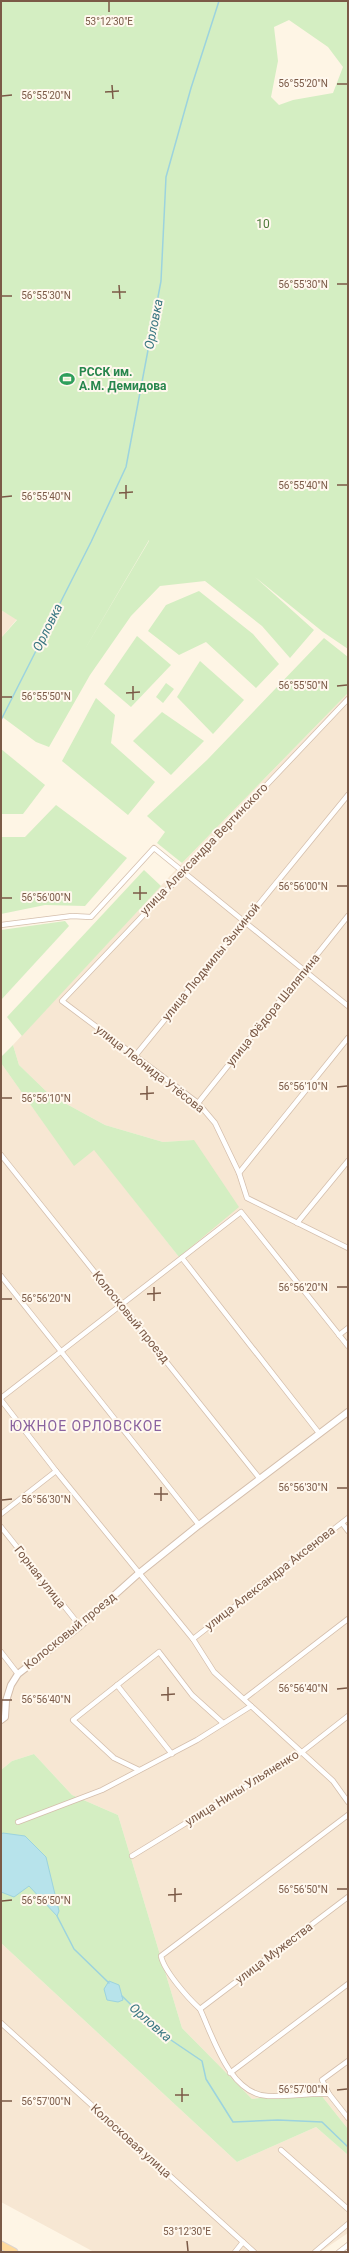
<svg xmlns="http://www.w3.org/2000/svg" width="349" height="2253" viewBox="0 0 349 2253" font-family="Roboto,sans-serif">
<rect width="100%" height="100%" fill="#fef5e5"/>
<g fill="#f7e7d3">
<polygon points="1,610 17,619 1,638"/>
<polygon points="348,693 348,2129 317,2090 252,2099 182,2028 118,1815 72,1795 34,1754 12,1761 1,1770 1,1063 74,1165 94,1149 179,1257 194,1140 163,1142 105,1125 50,1095 19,1065 13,1045 182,863"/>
<polygon points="1,1943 237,2162 316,2127 348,2155 348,2233 320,2252 94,2252 1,2202"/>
</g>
<g fill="#d4eec2" fill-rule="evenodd">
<path d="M1 1H348V649L323 632 255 577 314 630 290 658 262 626 205 581 160 586 131 616 90 675 49 747 36 742 1 716V638L17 620 1 610ZM289 20 328 47 343 67 333 93 293 100 279 105 271 97 278 61 274 27ZM149 540V541L82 654Z"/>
<polygon points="199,591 253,634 279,664 256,688 206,642 179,655 148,631 166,605"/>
<polygon points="137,636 171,665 131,707 104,684"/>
<polygon points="324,638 348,657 348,693 182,863 157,843 165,832 147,816 207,760"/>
<polygon points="200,661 244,700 213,734 177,697"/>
<polygon points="166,683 174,689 163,703 156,697"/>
<polygon points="96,698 115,715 111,743 155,782 128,815 62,761"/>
<polygon points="162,712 204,741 171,775 133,741"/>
<polygon points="1,749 45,785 23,814 1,814"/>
<polygon points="56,805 127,858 85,906 45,905 1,914 1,837 25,837"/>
<polygon points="144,870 161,886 22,1036 7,1017"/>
<polygon points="65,921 69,926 1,1000 1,930"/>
<polygon points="13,1045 19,1065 50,1095 105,1125 163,1142 194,1140 239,1207 179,1257 94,1150 74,1166 1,1063 1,1057"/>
<polygon points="34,1754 72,1795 118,1815 182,2028 252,2099 317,2090 348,2129 348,2155 316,2127 237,2162 1,1943 1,1770 12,1761"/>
</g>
<g fill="#b7e3eb" stroke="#9cd3de">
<polygon points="3,1833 25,1836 46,1857 59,1911 57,1916 29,1886 14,1897 1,1892 1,1834"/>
<polygon points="109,1981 119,1985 123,2000 118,2002 107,2000 104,1989"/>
</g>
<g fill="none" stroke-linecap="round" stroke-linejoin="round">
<g stroke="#9cd3de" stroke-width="1.5">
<polyline points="1,720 91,542 126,467 161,281 166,177 191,88 219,1"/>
<polyline points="57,1916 74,1949 109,1983"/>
<polyline points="122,1996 159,2032 202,2061 206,2079 233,2122 278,2120 322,2122 348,2147"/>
</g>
<g stroke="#d4beac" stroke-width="6">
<g id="minor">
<polyline points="348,699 62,1001 198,1103 215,1123 239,1173 247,1198 348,1248"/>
<polyline points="1,925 72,916 91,917 154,848 348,1006"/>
<polyline points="135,1056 348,795"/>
<polyline points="198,1103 348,916"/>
<polyline points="1,1155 260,1479"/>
<polyline points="239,1173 348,1038"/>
<polyline points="297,1223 348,1161"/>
<polyline points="182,1258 319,1433"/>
<polyline points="1,1276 199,1525"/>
<polyline points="339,1335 348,1328"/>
<polyline points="1,1398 241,1212 348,1346"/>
<polyline points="1,1400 56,1471 193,1639 214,1672 333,1781 348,1802"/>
<polyline points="1,1514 56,1471"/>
<polyline points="342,1523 348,1531"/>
<polyline points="1,1527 80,1626"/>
<polyline points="193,1639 348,1518"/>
<polyline points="1,1652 18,1674"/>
<polyline points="117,1685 172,1754"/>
<polyline points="244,1699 348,1619"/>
<polyline points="139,1770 114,1758 73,1720 159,1652 192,1695 223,1723"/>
<path d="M348 1815 161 1956C164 1971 188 1998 200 2009 213 2037 230 2095 268 2096 288 2097 308 2093 329 2094L348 2118"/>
<polyline points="18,1822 102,1790 197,1740 251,1706"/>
<polyline points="132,1856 302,1752 348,1716"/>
<polyline points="200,2009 348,1897"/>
<polyline points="1,2023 254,2252"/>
<polyline points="230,2073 348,1984"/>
<polyline points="329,2094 322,2080 348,2061"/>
<polyline points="281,2150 348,2209"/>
<polyline points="235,2252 243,2242"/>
<polyline points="315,2252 348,2224"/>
<polyline points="339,2252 348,2245"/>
</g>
</g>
<g stroke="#d4beac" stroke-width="8">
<polyline id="tertiary" points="1,1720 5,1717 6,1701 11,1685 18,1674 80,1626 138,1574 199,1525 348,1412"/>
</g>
<g stroke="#ddd4cf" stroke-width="9">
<polyline id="primary" points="1,2245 14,2252"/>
</g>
<use href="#minor" stroke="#fff" stroke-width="4.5"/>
<use href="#tertiary" stroke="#fff" stroke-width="6"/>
<use href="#primary" stroke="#ffda9c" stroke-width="7"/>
</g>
<path fill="none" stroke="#7b5a47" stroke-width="1.5" d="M109 2V12M337 84H347M112 85 113 99M105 92 119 91M2 96 12 95M337 284H347M119 285 120 299M112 292H126M2 296H12M126 485V499M337 485H347M119 493 133 492M2 497 12 496M133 686V700M337 686 347 685M126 693 140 692M2 697H12M140 886V900M337 886H347M133 893H147M2 898H12M147 1086V1100M337 1087 347 1086M140 1094 154 1093M2 1098H12M154 1287V1301M337 1287H347M147 1294 161 1293M2 1299H12M161 1487V1501M337 1488H347M154 1494H168M2 1500 12 1499M168 1687V1701M337 1689 347 1688M161 1695 175 1694M2 1700H12M175 1888V1902M337 1889H347M168 1895 182 1894M2 1901 12 1900M182 2088V2102M337 2090 347 2089M175 2095H189M2 2101H12M187 2241 188 2251"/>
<defs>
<g id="stadium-bare" transform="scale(1.2)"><path d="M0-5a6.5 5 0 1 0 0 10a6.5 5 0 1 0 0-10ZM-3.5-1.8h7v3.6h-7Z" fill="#2e9e5b" stroke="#fff8ee" stroke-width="2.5" paint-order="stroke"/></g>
</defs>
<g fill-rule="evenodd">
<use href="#stadium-bare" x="67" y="379"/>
</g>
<g text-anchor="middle" stroke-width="4" stroke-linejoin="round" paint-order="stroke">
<g font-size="12" fill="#4e7c3b" stroke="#fff8ee">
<text x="263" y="228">10</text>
</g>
<g font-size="12" font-weight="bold" fill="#27864d" stroke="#fff8ee" text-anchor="start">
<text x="79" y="376">РССК им.<tspan x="79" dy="14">А.М. Демидова</tspan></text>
</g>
<g font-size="12" fill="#7b5a47" stroke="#fff8ee">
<text transform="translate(204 849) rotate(-46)" y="4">улица Александра Вертинского</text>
<text transform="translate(211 962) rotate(-51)" y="4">улица Людмилы Зыкиной</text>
<text transform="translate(273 1010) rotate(-51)" y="4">улица Фёдора Шаляпина</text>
<text transform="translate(150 1069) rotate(38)" y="4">улица Леонида Утёсова</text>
<text transform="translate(131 1317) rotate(51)" y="4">Колосковый проезд</text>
<text transform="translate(40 1577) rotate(52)" y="4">Горная улица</text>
<text transform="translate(270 1578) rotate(-38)" y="4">улица Александра Аксенова</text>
<text transform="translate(70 1631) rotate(-39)" y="4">Колосковый проезд</text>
<text transform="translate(242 1788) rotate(-32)" y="4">улица Нины Ульяненко</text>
<text transform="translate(274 1953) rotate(-37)" y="4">улица Мужества</text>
<text transform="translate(131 2141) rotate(42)" y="4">Колосковая улица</text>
</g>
<g font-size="13" font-style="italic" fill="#397682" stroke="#fff8ee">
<text transform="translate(153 324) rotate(-79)" y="5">Орловка</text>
<text transform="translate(47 627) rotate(-64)" y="5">Орловка</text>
<text transform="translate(151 2022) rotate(41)" y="5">Орловка</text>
</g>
<g font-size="14" letter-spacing="1" fill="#8a629f" stroke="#fff8ee">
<text x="86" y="1431">ЮЖНОЕ ОРЛОВСКОЕ</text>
</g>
</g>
<g font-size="10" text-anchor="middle" fill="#7b5a47" stroke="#fff8ee" stroke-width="4" stroke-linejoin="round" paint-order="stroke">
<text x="109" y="25">53°12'30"E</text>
<text x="303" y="87">56°55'20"N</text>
<text x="46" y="99">56°55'20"N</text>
<text x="303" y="288">56°55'30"N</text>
<text x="46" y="299">56°55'30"N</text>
<text x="303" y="489">56°55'40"N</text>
<text x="46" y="500">56°55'40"N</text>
<text x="303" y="689">56°55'50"N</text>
<text x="46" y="700">56°55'50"N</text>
<text x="303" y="890">56°56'00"N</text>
<text x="46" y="901">56°56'00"N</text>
<text x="303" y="1090">56°56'10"N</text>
<text x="46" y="1102">56°56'10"N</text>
<text x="303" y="1291">56°56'20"N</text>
<text x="46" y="1302">56°56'20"N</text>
<text x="303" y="1491">56°56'30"N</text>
<text x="46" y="1503">56°56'30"N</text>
<text x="303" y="1692">56°56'40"N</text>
<text x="46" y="1703">56°56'40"N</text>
<text x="303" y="1893">56°56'50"N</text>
<text x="46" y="1904">56°56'50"N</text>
<text x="303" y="2093">56°57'00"N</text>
<text x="46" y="2105">56°57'00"N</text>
<text x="187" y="2235">53°12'30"E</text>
</g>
<rect width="349" height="2253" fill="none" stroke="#7b5a47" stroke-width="4"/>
</svg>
